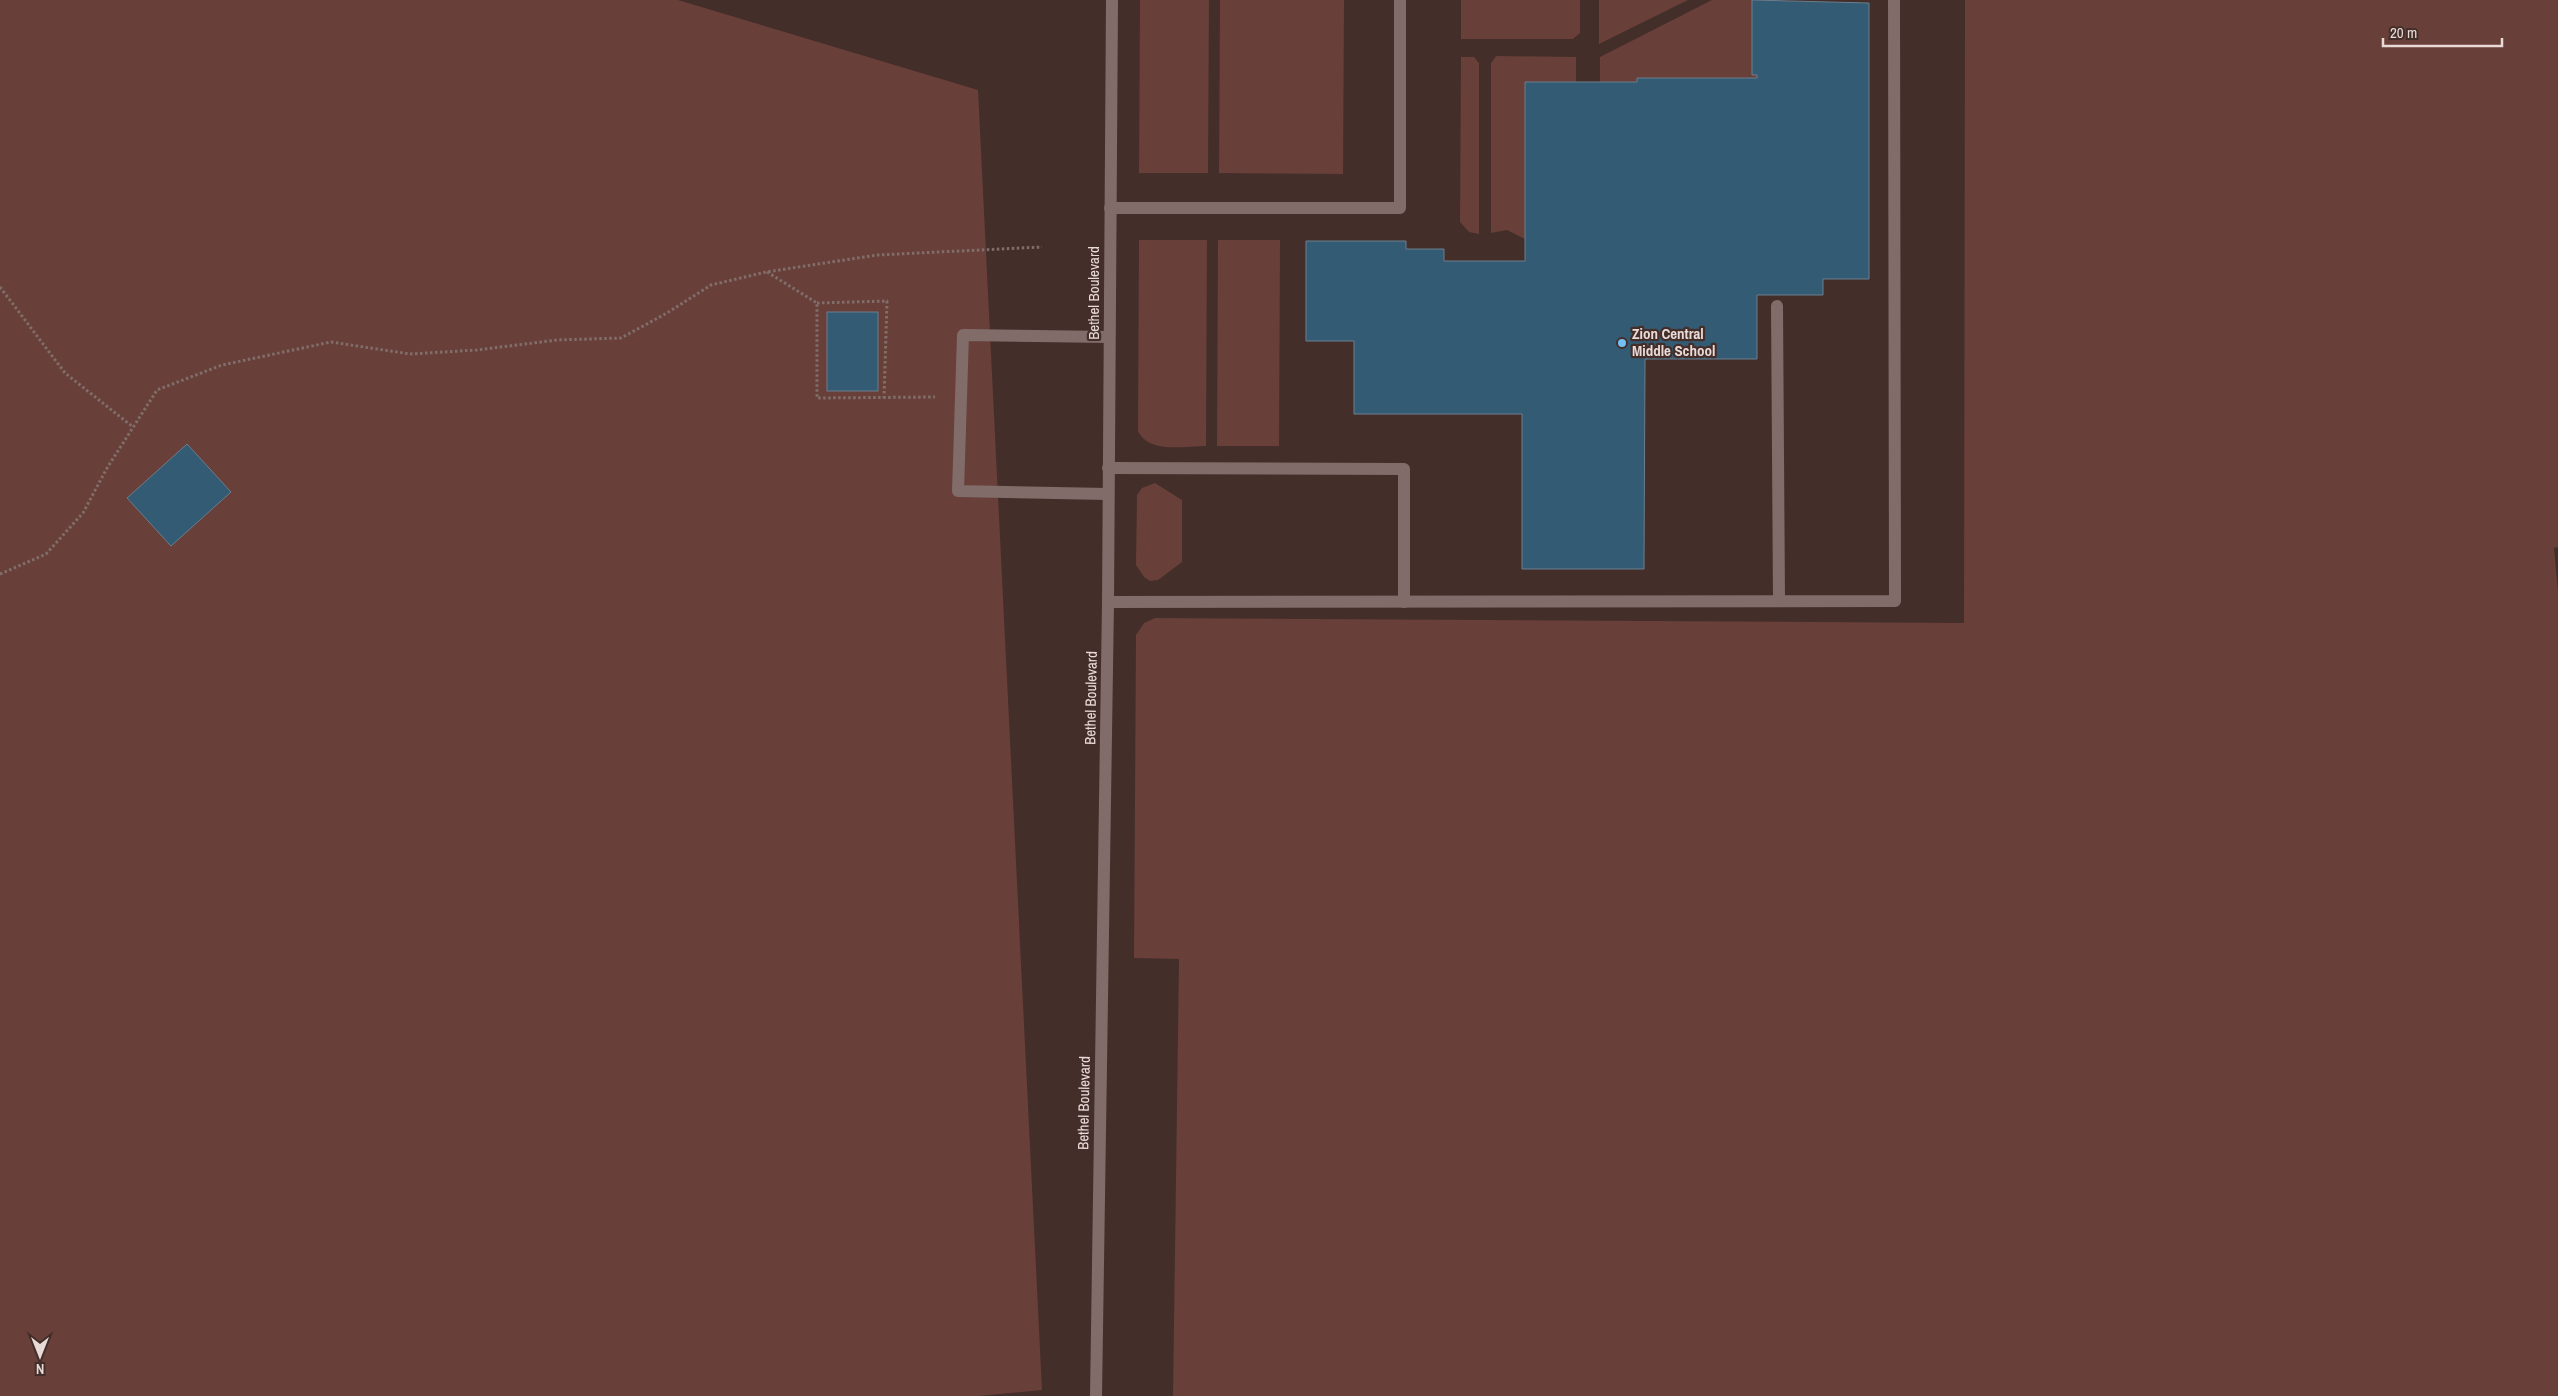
<svg xmlns="http://www.w3.org/2000/svg" width="2558" height="1396" viewBox="0 0 2558 1396" font-family="'Archivo Narrow',sans-serif">
<rect width="100%" height="100%" fill="#432e2a"/>
<g fill="#683f39">
<polygon points="0,0 678,0 978,90 1042,1390 979,1396 0,1396"/>
<polygon points="1140,0 1209,0 1208,173 1139,173"/>
<polygon points="1220,0 1344,0 1343,174 1219,173"/>
<polygon points="1461,0 1580,0 1580,33 1573,39 1461,39"/>
<polygon points="1599,0 1688,0 1599,44"/>
<polygon points="1712,0 1752,0 1752,74 1757,75 1757,78 1637,78 1637,82 1600,82 1600,57"/>
<polygon points="1965,0 2558,0 2558,547 2554,548 2558,592 2558,1396 1173,1396 1179,959 1134,958 1136,635 1144,623 1155,618 1964,623"/>
<polygon points="1496,56 1576,57 1576,82 1525,239 1507,230 1491,233 1491,63"/>
<polygon points="1461,57 1474,57 1479,63 1479,234 1469,232 1460,222"/>
<path d="M1139 240H1207L1206 446C1184 446 1149 454 1138 431Z"/>
<polygon points="1218,240 1280,240 1279,446 1217,446"/>
<polygon points="1155,483 1182,500 1182,562 1158,580 1150,581 1144,577 1136,565 1137,495 1142,488"/>
</g>
<g fill="#345b74" stroke="#6a7e8d">
<polygon points="1752,0 1869,3 1869,279 1823,279 1823,295 1757,295 1757,359 1645,359 1644,569 1522,569 1522,414 1354,414 1354,341 1306,341 1306,241 1406,241 1406,249 1444,249 1444,261 1525,261 1525,82 1637,82 1637,78 1757,78 1757,75 1752,75"/>
<rect x="827" y="312" width="51" height="79"/>
<polygon points="187,444 231,492 171,546 127,498"/>
</g>
<g fill="none" stroke-linecap="round" stroke-linejoin="round">
<g stroke="#816e6b" stroke-width="3" stroke-dasharray="2.5 2.5" stroke-linecap="butt">
<polyline points="767,272 817,303 817,398 935,397"/>
<polyline points="0,287 65,373 133,427"/>
<polyline points="817,303 887,301 884,398"/>
<polyline points="0,574 46,554 83,513 107,468 157,390 222,365 331,342 410,354 477,350 557,340 621,338 667,313 711,285 766,272 877,255 1042,247"/>
</g>
<g stroke="#816c69" stroke-width="12">
<polyline points="1110,208 1400,208 1400,0"/>
<polyline points="1777,306 1779,601"/>
<polyline points="1108,468 1404,469 1404,602"/>
<polyline points="1108,494 958,491 963,335 1109,337"/>
<polyline points="1108,602 1895,601 1894,0"/>
<polyline points="1096,1396 1108,602 1112,0"/>
</g>
</g>
<circle fill="#71c1f5" stroke="#432e2a" stroke-width="2" cx="1622" cy="343" r="5"/>
<g text-anchor="middle" stroke-width="4.5" stroke-linejoin="round" paint-order="stroke">
<g font-size="15" fill="#e9dad8" stroke="#432e2a">
<text transform="translate(1094 293) rotate(-90)" y="5">Bethel Boulevard</text>
<text transform="translate(1091 698) rotate(-89)" y="5">Bethel Boulevard</text>
<text transform="translate(1084 1103) rotate(-89)" y="5">Bethel Boulevard</text>
</g>
<g font-size="15" font-weight="bold" fill="#e9dad8" stroke="#432e2a" text-anchor="start">
<text x="1632" y="339">Zion Central<tspan x="1632" dy="17">Middle School</tspan></text>
</g>
</g>
<g transform="translate(40 1356) rotate(180)" stroke="#432e2a" stroke-width="4" paint-order="stroke">
<path d="M0-4L9 19L0 12L-9 19Z" fill="#e9dad8"/>
<text y="-8" font-size="14" font-weight="bold" text-anchor="middle" fill="#e9dad8">N</text>
</g>
<path d="M2383 38v8h119v-8" fill="none" stroke="#e9dad8" stroke-width="2.5"/>
<text x="2390" y="38" font-size="15" fill="#e9dad8" stroke="#432e2a" stroke-width="4" paint-order="stroke">20 m</text>
</svg>
